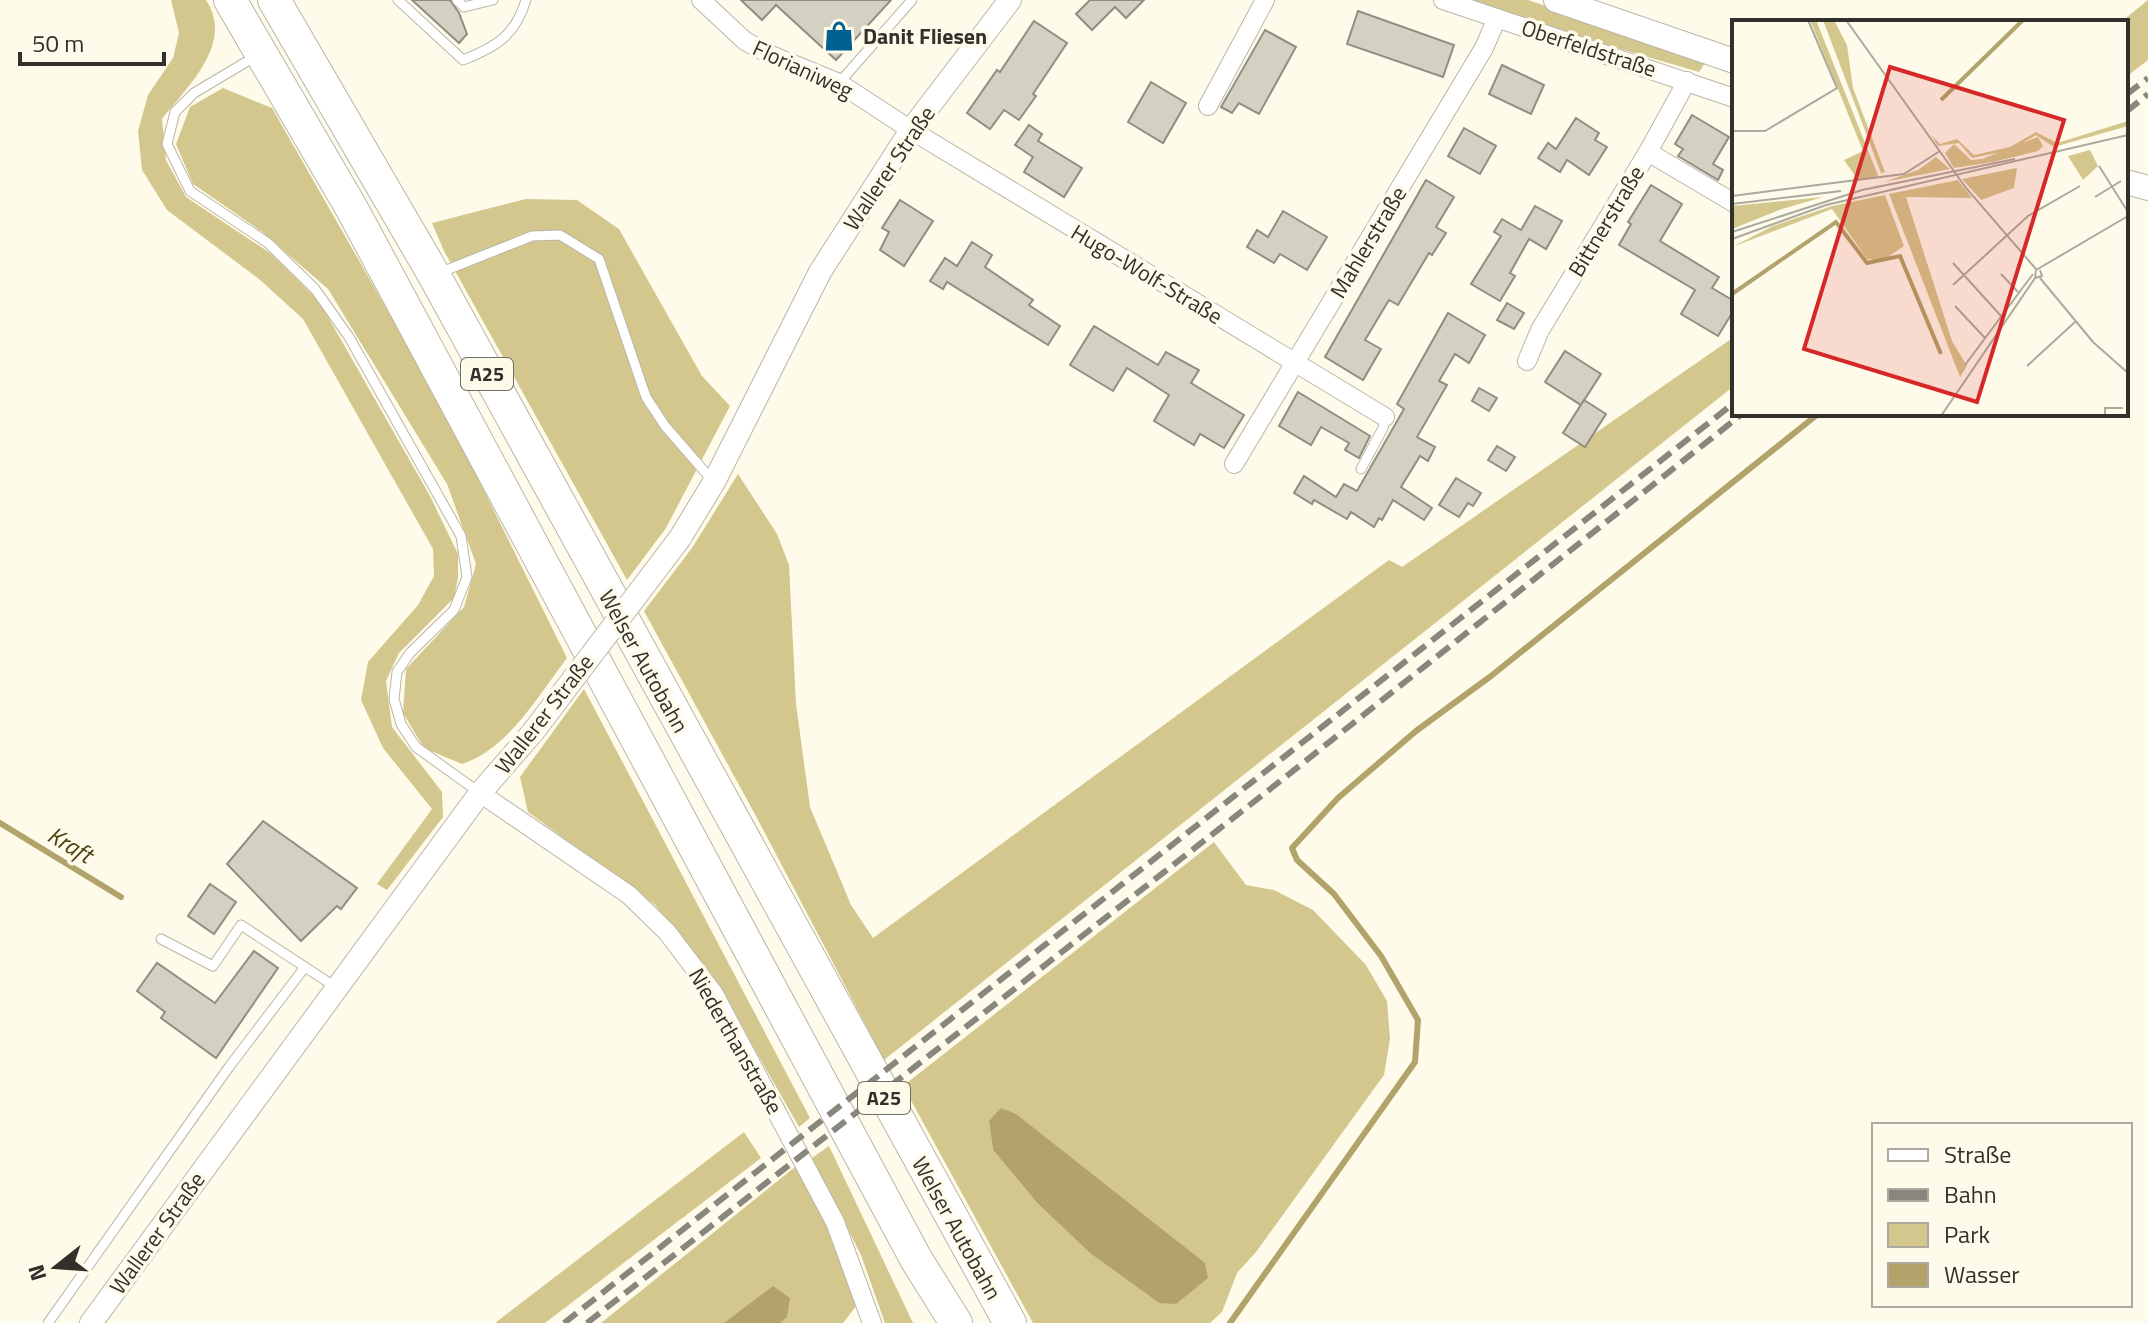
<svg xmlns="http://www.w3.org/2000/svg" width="2148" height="1323" viewBox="0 0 2148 1323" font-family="'Titillium Web',sans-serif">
<rect width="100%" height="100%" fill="#fefbeb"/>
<g fill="#d4c78e" fill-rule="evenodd">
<path d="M171 0H206C235 43 187 87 162 119L166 160 186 197 270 253 319 301 430 496 458 554V578L454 598 399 653 386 681 392 727 442 792 443 817 387 890 377 884 432 809 383 748 361 700 368 662 418 605 434 576 433 549 303 319 259 279 167 210 142 170 138 131 148 95 173 58 179 33Z"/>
<polygon points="1453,0 1528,0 1707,60 1699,72"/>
<polygon points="2148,0 2148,60 2126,77 2126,22 2121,22"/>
<path d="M223 88 272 108 442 406 567 658C538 696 509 748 462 764L424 748 403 713 406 669 464 607 476 564 447 484 328 289 261 231 193 184 176 144 190 107Z"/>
<polygon points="526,199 577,200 619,229 702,376 730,406 666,528 627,580 444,251 432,223"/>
<polygon points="1734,337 1734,386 884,1060 757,818 644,611 692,548 738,474 777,534 789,565 796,704 810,807 851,905 873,938 1389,560 1402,567"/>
<polygon points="584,689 810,1118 799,1127 713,976 655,905 528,812 520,777"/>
<path d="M1214 842 1246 885 1274 890 1313 910 1366 965 1387 1001 1390 1039 1384 1075 1256 1252 1237 1273 1222 1312 1210 1323H1033L903 1086ZM989 1121 1159 1303 1091 1254 1038 1204 993 1150Z"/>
<polygon points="744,1132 761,1158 545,1323 495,1323"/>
<polygon points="829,1146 913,1323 885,1323 861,1255 812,1158"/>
<polygon points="800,1163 820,1200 857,1305 843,1323 601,1323"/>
</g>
<g fill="#b1a369">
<polygon points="1001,1108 1016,1114 1205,1263 1208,1278 1176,1304 1159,1303 1091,1254 1038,1204 993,1150 989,1121"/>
<polygon points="773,1286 790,1298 787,1317 780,1323 724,1323"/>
</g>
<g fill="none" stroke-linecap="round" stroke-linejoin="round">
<g stroke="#b1a369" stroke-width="6">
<polyline points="0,823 121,897"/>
<polyline points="1230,1323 1415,1062 1418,1020 1381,956 1334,894 1297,860 1292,848 1338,798 1416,731 1491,676 1818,414"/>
</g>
</g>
<g fill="#d5d1c2" stroke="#918e80" stroke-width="2">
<polygon points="412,0 450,0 459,13 467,34 459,43"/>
<polygon points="741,0 891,0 836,60 776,5 762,20"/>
<polygon points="1090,0 1144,0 1126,18 1115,7 1092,30 1076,14"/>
<polygon points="1358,11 1454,45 1443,77 1347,44"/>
<polygon points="1034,21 1067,43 1033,94 1036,96 1019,120 1004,110 990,129 967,113 997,70 1000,72"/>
<polygon points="1265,30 1296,47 1259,114 1239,103 1232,113 1221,107"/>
<polygon points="1502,65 1544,85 1531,114 1489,94"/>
<polygon points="1151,82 1186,103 1163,143 1128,122"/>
<polygon points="1692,115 1729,137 1713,164 1723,170 1718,180 1678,156 1683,149 1675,144"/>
<polygon points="1576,118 1599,133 1595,140 1607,147 1589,175 1567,160 1560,172 1538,158 1548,143 1556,149"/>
<polygon points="1029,125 1042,134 1038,141 1082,168 1064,197 1024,172 1033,157 1015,145"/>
<polygon points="1464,128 1496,146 1480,174 1448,156"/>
<polygon points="1426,180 1454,197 1436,227 1446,233 1432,255 1429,253 1398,305 1389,300 1365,340 1381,349 1363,380 1325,357"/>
<polygon points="1651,185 1682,204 1660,241 1719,277 1712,288 1734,301 1734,310 1718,336 1681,314 1695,290 1619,245 1631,224 1628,222"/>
<polygon points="900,200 933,221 904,266 880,250 889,232 882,228"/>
<polygon points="1535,206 1562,221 1546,249 1529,239 1510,273 1515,276 1500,301 1471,284 1501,236 1494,232 1502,219 1521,230"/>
<polygon points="1283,211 1327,237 1307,270 1280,254 1274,263 1247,247 1257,230 1268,237"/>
<polygon points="972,242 992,255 985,267 1033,300 1029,305 1060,326 1048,345 947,282 943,289 930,281 945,258 957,266"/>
<polygon points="1507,303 1524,313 1514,329 1497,320"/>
<polygon points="1448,313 1485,335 1469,363 1455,354 1439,381 1447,385 1417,437 1435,447 1428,461 1420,456 1401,487 1432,508 1424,520 1393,500 1382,520 1379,518 1374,527 1351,512 1347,519 1314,500 1312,504 1294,493 1304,476 1336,497 1344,484 1357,491 1404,409 1397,404"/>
<polygon points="1094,326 1158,365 1166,352 1199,370 1191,383 1244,415 1224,448 1200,434 1194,445 1154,421 1169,395 1127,368 1113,391 1070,365"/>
<polygon points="1565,351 1601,374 1581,405 1545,382"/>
<polygon points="1479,388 1497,398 1489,411 1472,401"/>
<polygon points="1298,392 1370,436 1359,458 1345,450 1349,443 1321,427 1311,445 1279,426"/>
<polygon points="1584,400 1606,414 1585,447 1563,433"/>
<polygon points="1497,446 1515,457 1506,471 1488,460"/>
<polygon points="1456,478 1481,493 1473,506 1468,503 1459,517 1439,505"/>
<polygon points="263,821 357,888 341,909 337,906 301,941 227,864"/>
<polygon points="210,884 236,902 214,934 188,916"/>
<polygon points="254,951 278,968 216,1058 161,1018 165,1012 137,991 157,963 215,1003"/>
</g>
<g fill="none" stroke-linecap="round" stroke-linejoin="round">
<g stroke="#b9b6a7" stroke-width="11">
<g id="service">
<path d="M398 0 463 60C496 47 515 36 526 0"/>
<polyline points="457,0 464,7 493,0"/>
<polyline points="256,56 194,93 175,112 167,144 190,191 268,243 315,289 349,337 461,536 467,577 454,610 410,653 397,672 394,699 401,724 416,747 480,793"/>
<polyline points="839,83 912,0"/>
<polyline points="439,273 532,236 560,235 599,259 646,397 665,426 712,480"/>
<polyline points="1361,469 1383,428 1385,417"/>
<polyline points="161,939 213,966 241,925 337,988"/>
<polyline points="48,1323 229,1067 305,967"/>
</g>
</g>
<g stroke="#b9b6a7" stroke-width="20">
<g id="minor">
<polyline points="701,0 745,41 771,55 839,83 911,130 1385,417"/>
<polyline points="1443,0 1734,98"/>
<polyline points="1208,106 1265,0"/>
<polyline points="1648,152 1734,203"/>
<polyline points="1527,361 1540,330 1648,152 1687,81"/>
<polyline points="1234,464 1484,48 1497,18"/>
<polyline points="480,793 629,895 667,932 714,994 835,1222 872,1323"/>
</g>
</g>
<g stroke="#b9b6a7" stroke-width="24">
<g id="tertiary">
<polyline points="680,538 714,482 820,272 911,130 1010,0"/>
<polyline points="91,1323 480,793 533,732"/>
</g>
</g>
<g stroke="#b9b6a7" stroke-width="26">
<g id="secondary">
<polyline points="1556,0 1734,61"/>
<polyline points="2126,182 2148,188"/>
</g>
</g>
<g stroke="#b9b6a7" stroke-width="34">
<g id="motorway">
<polyline points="230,0 352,209 916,1259 956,1323"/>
<polyline points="274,0 434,275 1010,1323"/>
</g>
</g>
<use href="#service" stroke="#fff" stroke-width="9"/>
<use href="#minor" stroke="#fff" stroke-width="18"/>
<use href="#tertiary" stroke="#fff" stroke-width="22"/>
<use href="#secondary" stroke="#fff" stroke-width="24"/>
<use href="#motorway" stroke="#fff" stroke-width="32"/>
<g stroke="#89877d" stroke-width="6" stroke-dasharray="16 8" stroke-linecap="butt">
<polyline points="2126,95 2148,78"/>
<polyline points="2126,112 2148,94"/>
<polyline points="564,1323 1734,403"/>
<polyline points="587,1323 1269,790 1742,414"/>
</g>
<g stroke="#b9b6a7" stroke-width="24" stroke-linecap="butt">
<polyline id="tertiary-bridge" points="533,732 680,538"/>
</g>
<use href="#tertiary-bridge" stroke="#fff" stroke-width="22"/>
</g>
<defs>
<g id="shop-bare" transform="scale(2.4)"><path d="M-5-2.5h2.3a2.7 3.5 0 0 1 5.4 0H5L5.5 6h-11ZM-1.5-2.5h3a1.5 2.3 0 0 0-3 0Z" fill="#006190" stroke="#fefbeb" stroke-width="2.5" paint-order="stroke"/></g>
</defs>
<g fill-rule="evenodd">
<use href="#shop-bare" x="839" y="36"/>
</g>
<g text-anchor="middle" stroke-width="7" stroke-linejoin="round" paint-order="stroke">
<g fill="#fefbeb" stroke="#6f6d64" stroke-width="2">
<rect x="461" y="358" width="52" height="32" rx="6"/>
<rect x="858" y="1082" width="52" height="32" rx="6"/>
</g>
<g font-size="20" font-weight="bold" fill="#32302a">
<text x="487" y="381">A25</text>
<text x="884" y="1105">A25</text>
</g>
<g font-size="22" font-weight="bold" fill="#32302a" stroke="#fefbeb" text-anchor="start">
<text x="863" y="44">Danit Fliesen</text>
</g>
<g font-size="22" fill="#32302a" stroke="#fefbeb">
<text transform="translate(1589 48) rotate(18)" y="8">Oberfeldstraße</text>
<text transform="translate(803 69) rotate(25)" y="8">Florianiweg</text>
<text transform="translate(889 168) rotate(-56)" y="8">Wallerer Straße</text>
<text transform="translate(1606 221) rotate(-59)" y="8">Bittnerstraße</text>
<text transform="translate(1368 242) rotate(-59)" y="8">Mahlerstraße</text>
<text transform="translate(1147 274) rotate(31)" y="8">Hugo-Wolf-Straße</text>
<text transform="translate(644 661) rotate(61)" y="8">Welser Autobahn</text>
<text transform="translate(544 714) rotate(-52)" y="8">Wallerer Straße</text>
<text transform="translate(736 1041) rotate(60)" y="8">Niederthanstraße</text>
<text transform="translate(957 1228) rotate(61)" y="8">Welser Autobahn</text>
<text transform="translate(157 1233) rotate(-54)" y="8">Wallerer Straße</text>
</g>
<g font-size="24" font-style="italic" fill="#4b4112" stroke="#fefbeb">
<text transform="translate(70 845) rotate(31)" y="8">Kraft</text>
</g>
</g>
<g transform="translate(1732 20)">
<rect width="396" height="396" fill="#fefbeb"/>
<path d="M78 0H84L147 158 126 160 112 140 131 131ZM91 0H102L115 25 121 68 153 152 149 153ZM396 101V106L322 127 304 115 279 130 240 138 227 123 206 126 199 115 208 124 225 119 242 135 278 127 304 112 325 123ZM306 117 311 126 306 131 261 142 222 148 213 133 222 124 239 140 250 139ZM358 130 366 146 351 160 336 136ZM204 137 218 149 152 162 186 150ZM285 148 282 168 249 180 230 159ZM226 160 240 178 174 177 220 321 235 346 228 357 157 174ZM153 175 172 226 150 241 135 239 100 189 0 227 41 206 100 186ZM91 177 50 189 0 209V186Z" fill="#d4c78e"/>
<path fill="none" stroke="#b1a369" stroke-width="4" d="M209 80 291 0M0 274 104 202 135 243 168 236 209 334"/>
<path fill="none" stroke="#acaa9e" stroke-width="2" d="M114 0 234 168 304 249M0 111H33L105 68 76 0M367 146 396 192M0 176 172 154 208 131M363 177 389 161M0 184 109 171M0 212 130 170 283 139M0 219 94 185 396 115M221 243 269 296M308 250 310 256 303 258 304 250 396 196M269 254 286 272M308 258 361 322 396 353M221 265 296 196 348 166M223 286 253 318M233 345 301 254M295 346 343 302M209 396 303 258M373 396V388H391"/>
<path fill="#d62828" fill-opacity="0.15" stroke="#d62828" stroke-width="4" d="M158 47 332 100 245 382 72 329Z"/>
<rect width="396" height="396" fill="none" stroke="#32302a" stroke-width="4"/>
</g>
<rect x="1872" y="1123" width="260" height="184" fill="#fefbeb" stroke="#acaa9e" stroke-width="2"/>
<rect x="1888" y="1149" width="40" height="12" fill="#ffffff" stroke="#acaa9e" stroke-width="2"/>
<text x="1944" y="1163" font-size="24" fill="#32302a">Straße</text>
<rect x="1888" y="1189" width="40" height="12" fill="#89877d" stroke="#acaa9e" stroke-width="2"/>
<text x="1944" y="1203" font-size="24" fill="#32302a">Bahn</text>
<rect x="1888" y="1223" width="40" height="24" fill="#d4c78e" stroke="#acaa9e" stroke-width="2"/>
<text x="1944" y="1243" font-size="24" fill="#32302a">Park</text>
<rect x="1888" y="1263" width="40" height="24" fill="#b1a369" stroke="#acaa9e" stroke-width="2"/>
<text x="1944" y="1283" font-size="24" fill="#32302a">Wasser</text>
<g transform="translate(56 1267) rotate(253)" stroke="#fefbeb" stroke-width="6" paint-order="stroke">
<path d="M0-6L14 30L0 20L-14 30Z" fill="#32302a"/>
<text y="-12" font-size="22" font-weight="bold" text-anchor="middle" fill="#32302a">N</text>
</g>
<path d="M20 52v12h144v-12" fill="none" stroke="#32302a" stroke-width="4"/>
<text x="32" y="52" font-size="24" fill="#32302a" stroke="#fefbeb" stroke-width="6" paint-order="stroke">50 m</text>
</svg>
